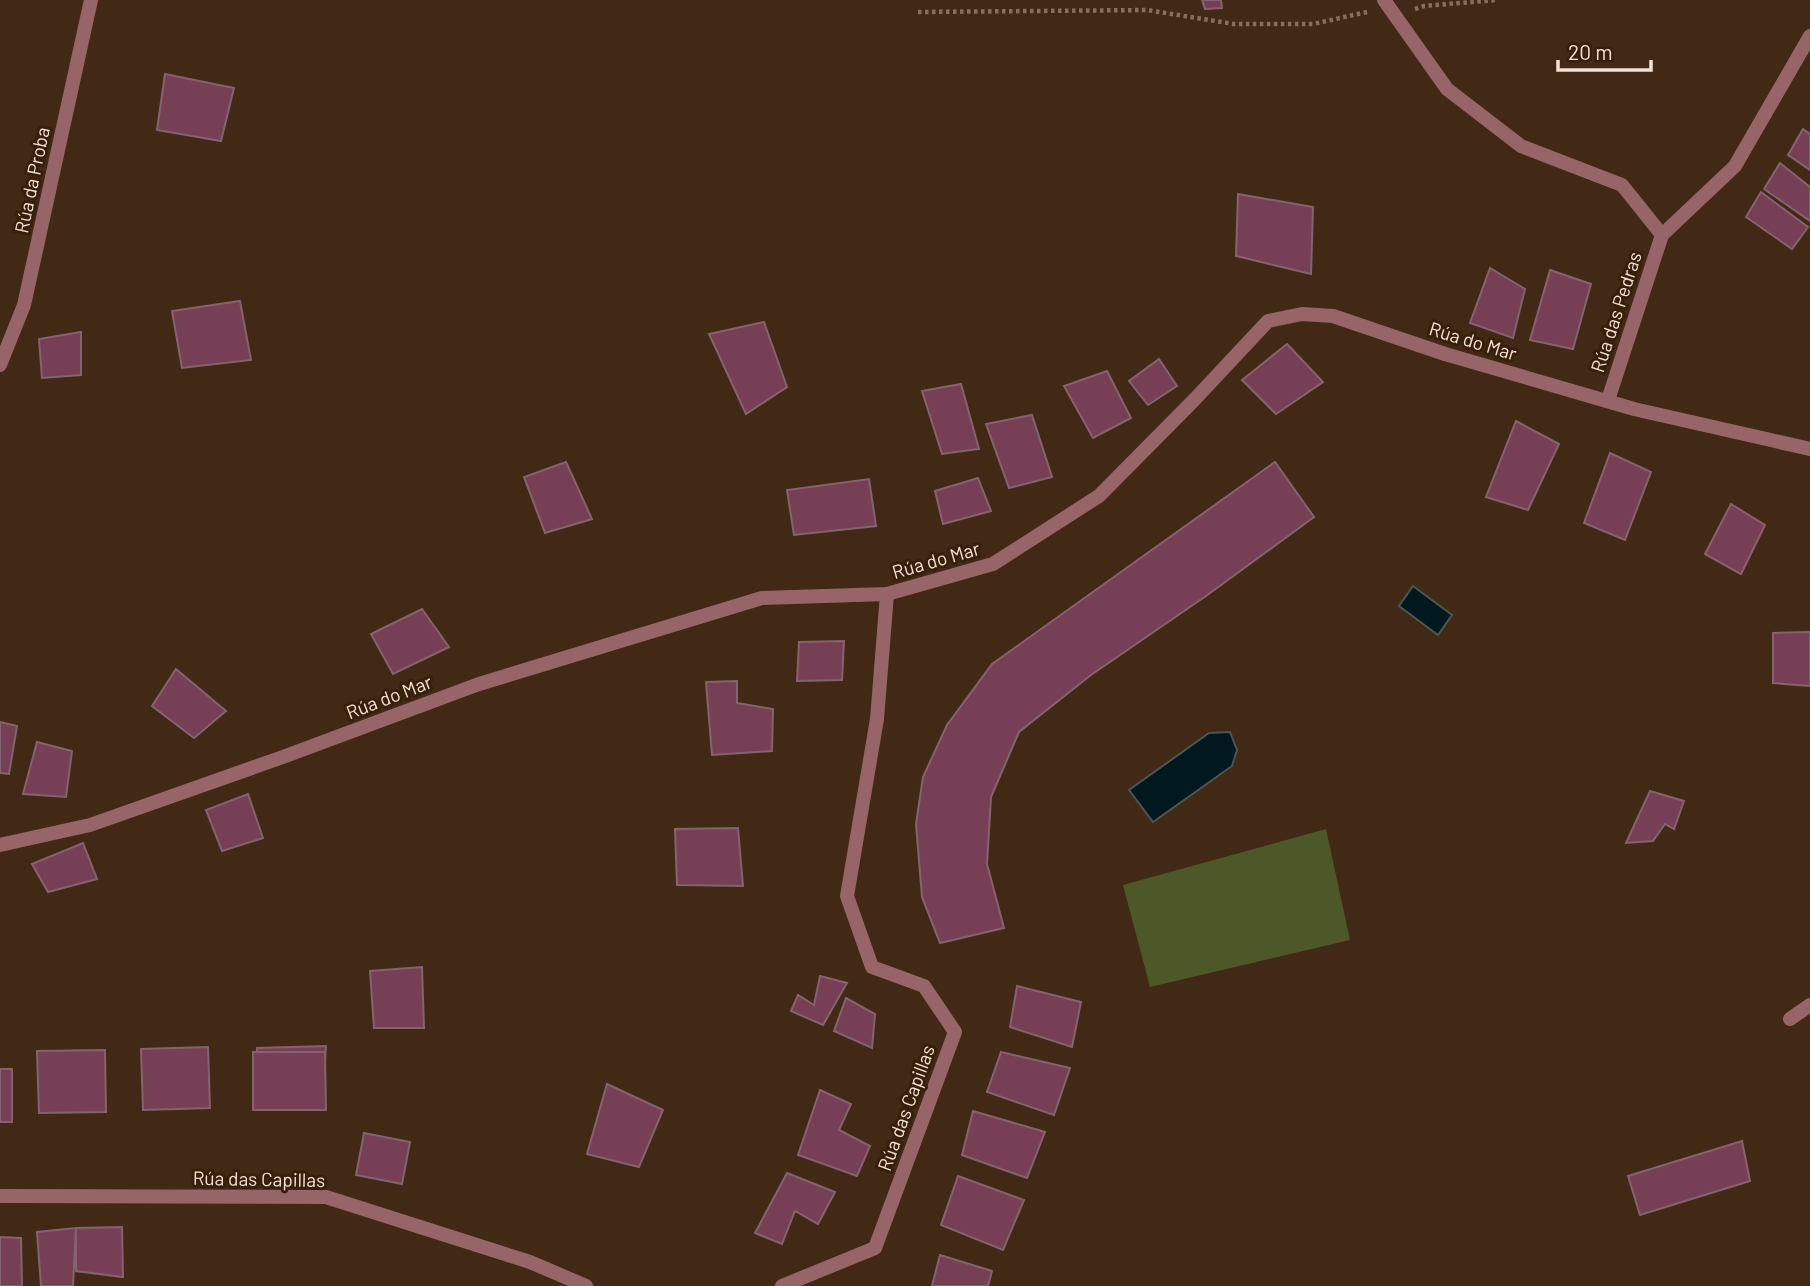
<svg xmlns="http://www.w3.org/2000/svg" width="1810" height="1286" viewBox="0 0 1810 1286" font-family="Barlow,sans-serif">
<rect width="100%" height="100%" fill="#422915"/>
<polygon fill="#4d5829" points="1326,829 1350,940 1150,987 1123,885"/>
<g fill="#01191e" stroke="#4a5555" stroke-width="2">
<polygon points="1413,586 1452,615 1438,635 1399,606"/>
<polygon points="1230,732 1237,750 1232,766 1153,822 1129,790 1209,733"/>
</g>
<g fill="#773f55" stroke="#85626f" stroke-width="2">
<polygon points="1202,0 1221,0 1222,8 1205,9"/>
<polygon points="165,74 234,88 221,141 157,130"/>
<polygon points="1803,129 1810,134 1810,170 1788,155"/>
<polygon points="1780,163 1810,187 1810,221 1764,189"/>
<polygon points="1761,192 1808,227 1792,249 1746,217"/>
<polygon points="1238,194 1313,207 1311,274 1236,256"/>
<polygon points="1490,268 1525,289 1513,338 1470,323"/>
<polygon points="1550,270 1591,284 1573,349 1530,340"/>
<polygon points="240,301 251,360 182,368 172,311"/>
<polygon points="764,322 787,387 746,414 709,334"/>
<polygon points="81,332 81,375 42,378 39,339"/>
<polygon points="1287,344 1323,382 1276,414 1242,380"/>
<polygon points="1159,359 1177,386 1148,405 1129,381"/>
<polygon points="1107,371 1131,418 1093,438 1064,386"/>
<polygon points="961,384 979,449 942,454 922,391"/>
<polygon points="1032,415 1052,477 1009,488 986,424"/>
<polygon points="1516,421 1559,444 1528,510 1486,497"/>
<polygon points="1610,453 1651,472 1625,540 1584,523"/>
<polygon points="566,462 592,519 545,533 524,477"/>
<polygon points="1275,462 1314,517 1206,596 1091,675 1019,732 991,797 987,864 1004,928 940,943 922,897 916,824 923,777 947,725 992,664"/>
<polygon points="978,478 991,511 943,524 935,491"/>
<polygon points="869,479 876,526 794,535 787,490"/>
<polygon points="1731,504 1765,525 1741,574 1705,554"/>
<polygon points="422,609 449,647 393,674 371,634"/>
<polygon points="1810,632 1810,686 1773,683 1773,633"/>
<polygon points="844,641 842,680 797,681 799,642"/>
<polygon points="176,669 226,711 194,738 152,706"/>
<polygon points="737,681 737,703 773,709 772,751 712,755 706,682"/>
<polygon points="0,722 17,726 9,774 0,773"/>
<polygon points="37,742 72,751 66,797 23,794"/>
<polygon points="1650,791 1684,801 1674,829 1665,824 1653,841 1626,843"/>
<polygon points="248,794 263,838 222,851 206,810"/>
<polygon points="738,828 743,886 677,885 675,829"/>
<polygon points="83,843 97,879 48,892 32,864"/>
<polygon points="422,967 424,1028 374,1028 370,971"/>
<polygon points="820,976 847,983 823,1025 791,1011 798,995 814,1005"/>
<polygon points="1017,986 1081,1002 1072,1047 1010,1027"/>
<polygon points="846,998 875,1014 872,1048 834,1031"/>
<polygon points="326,1046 322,1106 255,1105 257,1048"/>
<polygon points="208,1047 210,1108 143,1110 141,1049"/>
<polygon points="105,1050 106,1112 39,1113 37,1051"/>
<polygon points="253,1052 325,1052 326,1110 253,1110"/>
<polygon points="1001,1052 1070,1068 1054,1115 987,1092"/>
<rect x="0" y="1069" width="12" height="53"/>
<polygon points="607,1084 663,1110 639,1167 587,1154"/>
<polygon points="820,1090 851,1104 839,1130 870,1146 857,1176 798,1155"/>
<polygon points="973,1111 1045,1132 1027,1178 962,1155"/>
<polygon points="364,1133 410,1142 402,1184 356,1175"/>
<polygon points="1742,1141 1750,1181 1640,1215 1628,1176"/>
<polygon points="787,1173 835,1192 818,1224 795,1211 782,1244 755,1233"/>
<polygon points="958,1176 1024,1200 1003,1250 941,1225"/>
<polygon points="122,1227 123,1277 76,1271 76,1228"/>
<polygon points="76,1228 73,1286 41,1286 37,1232"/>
<polygon points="0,1237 21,1238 22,1286 0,1286"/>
<polygon points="940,1255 992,1271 988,1286 932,1286"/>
</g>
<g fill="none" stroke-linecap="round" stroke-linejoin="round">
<g stroke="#856f5e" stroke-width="4.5" stroke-dasharray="3.5 3.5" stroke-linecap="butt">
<polyline points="1415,9 1424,6 1496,0"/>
<polyline points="918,12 1147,10 1234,24 1313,24 1367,12"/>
</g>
<g stroke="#976568" stroke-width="14">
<polyline points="1384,0 1447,89 1521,146 1622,185 1662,235"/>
<polyline points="0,365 24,305 91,0"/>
<polyline points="1608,400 1662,235 1735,166 1810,36"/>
<polyline points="0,845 90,825 280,758 479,684 762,598 887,594 993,564 1099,496 1195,399 1268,321 1302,314 1333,316 1445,354 1634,409 1810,449"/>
<polyline points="1790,1019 1810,1005"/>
<polyline points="0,1196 326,1197 530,1262 586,1286"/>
<polyline points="782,1286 875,1248 955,1032 924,986 872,967 847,896 877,719 887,594"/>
</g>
</g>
<g text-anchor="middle" stroke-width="6" stroke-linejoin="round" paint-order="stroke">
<g font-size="19" fill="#f3e2d6" stroke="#381f0b">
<text transform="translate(32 180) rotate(-78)" y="7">Rúa da Proba</text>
<text transform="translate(1616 312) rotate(-72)" y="7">Rúa das Pedras</text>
<text transform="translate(1473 341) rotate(17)" y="7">Rúa do Mar</text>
<text transform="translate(936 560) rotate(-16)" y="7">Rúa do Mar</text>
<text transform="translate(389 697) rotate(-21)" y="7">Rúa do Mar</text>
<text transform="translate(906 1108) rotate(-70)" y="7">Rúa das Capillas</text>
<text transform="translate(259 1179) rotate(1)" y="7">Rúa das Capillas</text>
</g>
</g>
<path d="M1558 60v10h93v-10" fill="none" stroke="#f3e2d6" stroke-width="3.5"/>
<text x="1568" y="60" font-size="21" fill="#f3e2d6" stroke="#381f0b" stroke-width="5" paint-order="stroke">20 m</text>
</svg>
